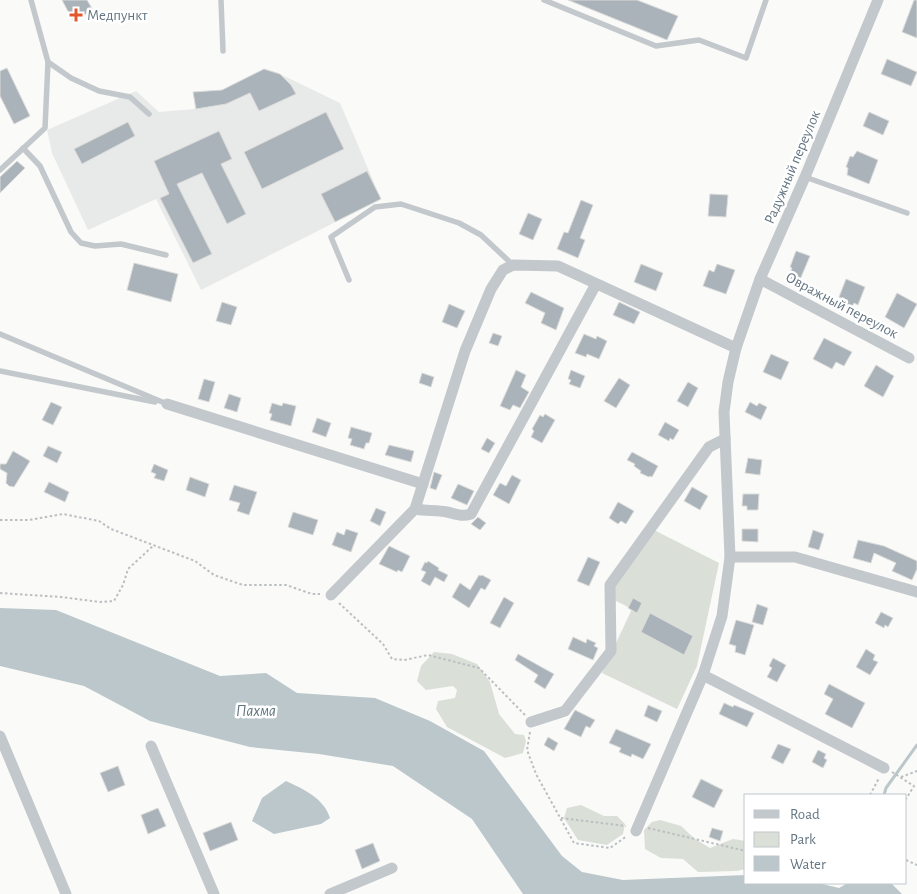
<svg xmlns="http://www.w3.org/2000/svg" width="917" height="894" viewBox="0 0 917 894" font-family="'Alegreya Sans',sans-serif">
<rect width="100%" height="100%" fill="#fafaf8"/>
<polygon fill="#e8e9e9" points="264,69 280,74 340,103 381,199 201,290 156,199 88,230 52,153 47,130 136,91 159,112 195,109 193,92 222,90"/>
<g fill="#dadfd7">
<polygon points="652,529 719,563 697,666 677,709 602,673 632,609 614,600 614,577"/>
<polygon points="434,652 452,654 477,664 490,682 499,714 515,734 524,735 526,741 523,753 505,758 447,727 436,709 438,701 455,698 457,690 453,686 426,690 417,681 421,666"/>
<polygon points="581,805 604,816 617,816 625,824 623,834 607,845 578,840 564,818 567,808"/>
<polygon points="660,820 681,826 695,839 710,848 733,839 746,841 746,869 736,871 698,872 683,859 661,858 645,849 644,830 652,822"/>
</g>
<g fill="#bbc7cb">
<polygon points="0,608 56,610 220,676 266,673 297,693 375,698 430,721 484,751 562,856 582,872 623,880 746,875 746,883 818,883 839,888 848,883 891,883 902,894 523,894 472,819 393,766 319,754 250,747 150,721 84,686 0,666"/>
<path d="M286 781C303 789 324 798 330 818L321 824 274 834 252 821 262 798Z"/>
</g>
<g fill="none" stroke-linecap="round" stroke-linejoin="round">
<polyline stroke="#bbc7cb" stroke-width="3" points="884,795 886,788 917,745"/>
</g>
<g fill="#aab3b9" stroke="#dcdcda">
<polygon points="62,0 87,0 93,10 73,21"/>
<polygon points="568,0 637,0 678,16 667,40"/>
<polygon points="914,0 917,0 917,38 902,32"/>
<polygon points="887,59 917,72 911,86 881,74"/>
<polygon points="7,68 30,116 14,124 0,96 0,71"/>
<polygon points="264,69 280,74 291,85 296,94 259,111 250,93 226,104 196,109 193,92 222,90"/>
<polygon points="326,112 344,149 262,189 244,152"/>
<polygon points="869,112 889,121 883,135 863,126"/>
<polygon points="128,122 135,136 82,164 74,149"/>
<polygon points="219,131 232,159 221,164 246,214 227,224 202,173 177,184 212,254 193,263 160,198 169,194 154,161"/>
<polygon points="857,151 878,160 869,184 847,175 848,168 846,167 850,156 853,157"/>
<polygon points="17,161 25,168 0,193 0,177"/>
<polygon points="367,171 381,199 335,222 321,194"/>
<polygon points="710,194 728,195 726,217 708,216"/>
<polygon points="581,200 593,205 580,238 585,240 578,258 557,249 564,232 568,233"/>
<polygon points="528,213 542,219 533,240 519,234"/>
<polygon points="796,251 810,256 799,282 788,278 792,268 790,267"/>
<polygon points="134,263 178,274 171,302 127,290"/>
<polygon points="641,264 663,273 656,291 634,282"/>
<polygon points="717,264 735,270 726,294 703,286 709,270 714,272"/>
<polygon points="846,279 865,287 858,305 854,303 850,310 840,306 843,299 839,297"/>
<polygon points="531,292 564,308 556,330 541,323 545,313 525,303"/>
<polygon points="897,293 917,304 904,328 885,317"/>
<polygon points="222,302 237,307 231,325 216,321"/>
<polygon points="619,302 640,312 634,324 613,315"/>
<polygon points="449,304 465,311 457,328 442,322"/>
<polygon points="493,333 502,336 498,346 489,343"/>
<polygon points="584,334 596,339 597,336 607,341 599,359 587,354 586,357 575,353"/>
<polygon points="824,338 852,352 844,366 836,362 832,369 813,359"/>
<polygon points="771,354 789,362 781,380 763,372"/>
<polygon points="876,365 894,376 883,397 864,386"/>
<polygon points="516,370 526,375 521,387 529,392 520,408 513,405 510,410 500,406"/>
<polygon points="571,370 585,376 580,388 569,384 571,380 568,379"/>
<polygon points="422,373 434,377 431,387 419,383"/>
<polygon points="619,378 630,385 616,408 604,401"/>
<polygon points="204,379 215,382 209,402 198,399"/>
<polygon points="688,382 698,388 688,407 677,401"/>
<polygon points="229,394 241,398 237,412 224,408"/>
<polygon points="51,402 62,407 53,425 42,420"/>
<polygon points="750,402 757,406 759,403 767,407 761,420 745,412"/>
<polygon points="272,403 282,406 283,403 296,406 291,426 270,420 272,414 269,413"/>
<polygon points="545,414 555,420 542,443 531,437 534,431 532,429 540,415 543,417"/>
<polygon points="317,418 331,423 326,437 312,432"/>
<polygon points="665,422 679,430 673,440 670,438 669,441 658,435"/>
<polygon points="351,427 372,433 369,443 366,443 364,449 350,445 352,439 348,438"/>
<polygon points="487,438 495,443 489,453 481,449"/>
<polygon points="389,445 414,451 411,462 385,455"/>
<polygon points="48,446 62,452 57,463 43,456"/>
<polygon points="13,451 30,461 14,487 9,486 6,483 7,473 0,469 0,464 6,464"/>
<polygon points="632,452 658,466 652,477 650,476 649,477 640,473 641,471 634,466 635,464 627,460"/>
<polygon points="748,458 762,460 760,475 745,473"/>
<polygon points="154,464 168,470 164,481 154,478 156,474 151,472"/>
<polygon points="434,472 442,475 436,490 430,488"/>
<polygon points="512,475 521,480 509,504 493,495 500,483 506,486"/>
<polygon points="190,477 209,484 205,497 186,490"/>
<polygon points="49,482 69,492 65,502 44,492"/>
<polygon points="458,484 474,491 467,505 451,498"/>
<polygon points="234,485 257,492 249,515 237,511 240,503 229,500"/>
<polygon points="692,487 708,496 700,510 684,501"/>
<polygon points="743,494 759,494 758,510 747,510 747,506 742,506"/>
<polygon points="618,502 634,511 626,524 621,521 618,524 609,518"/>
<polygon points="376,508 386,512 380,526 370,521"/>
<polygon points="293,512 318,520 313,535 288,527"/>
<polygon points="478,517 486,523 480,530 471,524"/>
<polygon points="346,529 358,533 351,552 332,545 337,532 344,535"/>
<polygon points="742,529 758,529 758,542 742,541"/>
<polygon points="813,530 824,534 819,550 808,547"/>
<polygon points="858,540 884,546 917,561 917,569 912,580 892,571 896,563 874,553 871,563 853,558"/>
<polygon points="389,546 410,556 402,572 398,570 397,572 379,564"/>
<polygon points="588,557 600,562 589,586 577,581"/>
<polygon points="428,561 439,568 438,570 448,575 444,582 435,577 430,586 421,581 426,572 421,570 425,562 427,563"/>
<polygon points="479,575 481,576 482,575 491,580 485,590 481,588 469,608 452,597 460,583 470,590"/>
<polygon points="504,597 514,603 500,628 490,623"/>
<polygon points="633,598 642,603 637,613 628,608"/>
<polygon points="757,604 768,608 763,625 752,622"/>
<polygon points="881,612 893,618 888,627 885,625 884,628 875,623"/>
<polygon points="650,613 693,636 684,655 641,632"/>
<polygon points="736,620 754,625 745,655 735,652 736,646 729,644"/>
<polygon points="573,637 586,643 587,639 596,643 594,646 598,648 593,660 568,649"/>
<polygon points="866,649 875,655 873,660 878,662 870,675 856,667"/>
<polygon points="518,654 554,674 545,689 534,682 538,675 515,660"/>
<polygon points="773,658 786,665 777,682 767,677 772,668 769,666"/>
<polygon points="829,684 865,703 852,728 825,714 833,699 824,694"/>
<polygon points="724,703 733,707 734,705 754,713 747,727 719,714"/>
<polygon points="648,705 662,711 657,722 644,716"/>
<polygon points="575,710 595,720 590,728 586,726 581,737 564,729"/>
<polygon points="616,729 651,744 643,759 632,754 631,757 619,752 621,748 609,743"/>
<polygon points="548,737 558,743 554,751 544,745"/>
<polygon points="778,744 791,749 783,764 771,758"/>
<polygon points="818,750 826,754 824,758 827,760 823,768 812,762"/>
<polygon points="118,766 125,785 108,792 100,773"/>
<polygon points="701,779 723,790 714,808 692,797"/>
<polygon points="158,808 166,826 148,834 141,815"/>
<polygon points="231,822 238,840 210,851 203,833"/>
<polygon points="712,828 723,831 720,841 709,837"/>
<polygon points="373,843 380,861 362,869 355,850"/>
</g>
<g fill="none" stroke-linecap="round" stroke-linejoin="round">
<g stroke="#bbbfc2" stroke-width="2" stroke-dasharray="2.5 2.5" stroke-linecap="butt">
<polyline points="0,520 29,520 63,514 99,521 111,529 195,561 214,575 243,585 286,585 312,594 320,594"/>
<polyline points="0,593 61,597 100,602 114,601 123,585 128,569 154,545"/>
<polyline points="339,603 383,644 392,659 404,660 428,655 479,668 525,715"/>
<polyline points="530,732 527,750 536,774 574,843 610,848 627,836"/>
<polyline points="892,772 914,786 906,799"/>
<polyline points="901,777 917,771"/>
<polyline points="870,795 879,778"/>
<polyline points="561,818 626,826"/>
<polyline points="648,828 746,851"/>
<polyline points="906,860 917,865"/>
</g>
<g stroke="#c3c8cc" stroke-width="5.5">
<polyline points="31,0 48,62 71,78 99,91 130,97 149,114"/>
<polyline points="221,0 223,51"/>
<polyline points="544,0 656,46 699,40 746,58 766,0"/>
<polyline points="23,148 40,166 71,232 81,243 95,246 121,244 166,255"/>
<polyline points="0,170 45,128 48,62"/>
<polyline points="805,177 907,213"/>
<polyline points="349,280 331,237 375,207 401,204 459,223 481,235 513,265"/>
<polyline points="0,334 167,404"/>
<polyline points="0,371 155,402"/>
</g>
<g stroke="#c3c8cc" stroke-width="11">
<polyline points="760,279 909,358"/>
<polyline points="167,404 423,484"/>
<path d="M415 509C426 511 437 510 447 512 456 514 462 517 471 514L596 284"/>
<polyline points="730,557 795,557 917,592"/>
<polyline points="331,595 415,509 465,351 491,289 503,270 513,265 558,266 736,348"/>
<polyline points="703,675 884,768"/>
<polyline points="531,722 565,711 611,651 610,585 709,447 725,439"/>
<polyline points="0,736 66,894"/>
<polyline points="151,746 214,894"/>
<polyline points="636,831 703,675 722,616 730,557 724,412 728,382 736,348 760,279 805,177 878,0"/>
<polyline points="330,894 392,868"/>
</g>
</g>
<path fill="#e4572e" stroke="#fff" stroke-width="2" d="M73.5 7.5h5v5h5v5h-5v5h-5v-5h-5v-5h5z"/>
<g text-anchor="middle" stroke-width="5" stroke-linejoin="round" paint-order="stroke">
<g font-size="15" fill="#657683" stroke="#fff" text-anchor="start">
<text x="87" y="20">Медпункт</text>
</g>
<g font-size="15" fill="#657683" stroke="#fff">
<text transform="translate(792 167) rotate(-67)" y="5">Радужный переулок</text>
<text transform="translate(842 305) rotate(28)" y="5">Овражный переулок</text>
</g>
<g font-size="16" font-style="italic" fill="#60757c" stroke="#fff">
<text x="256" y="716">Пахма</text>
</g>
</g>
<rect x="744" y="794" width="162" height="90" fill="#ffffff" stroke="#c1c8cd"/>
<rect x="754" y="810" width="25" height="8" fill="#c3c8cc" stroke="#c1c8cd"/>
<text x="790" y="819" font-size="15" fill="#657683">Road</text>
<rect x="754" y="832" width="25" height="15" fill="#dadfd7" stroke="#c1c8cd"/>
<text x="790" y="844" font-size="15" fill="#657683">Park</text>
<rect x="754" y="856" width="25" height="15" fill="#bbc7cb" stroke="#c1c8cd"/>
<text x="790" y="869" font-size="15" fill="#657683">Water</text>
</svg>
